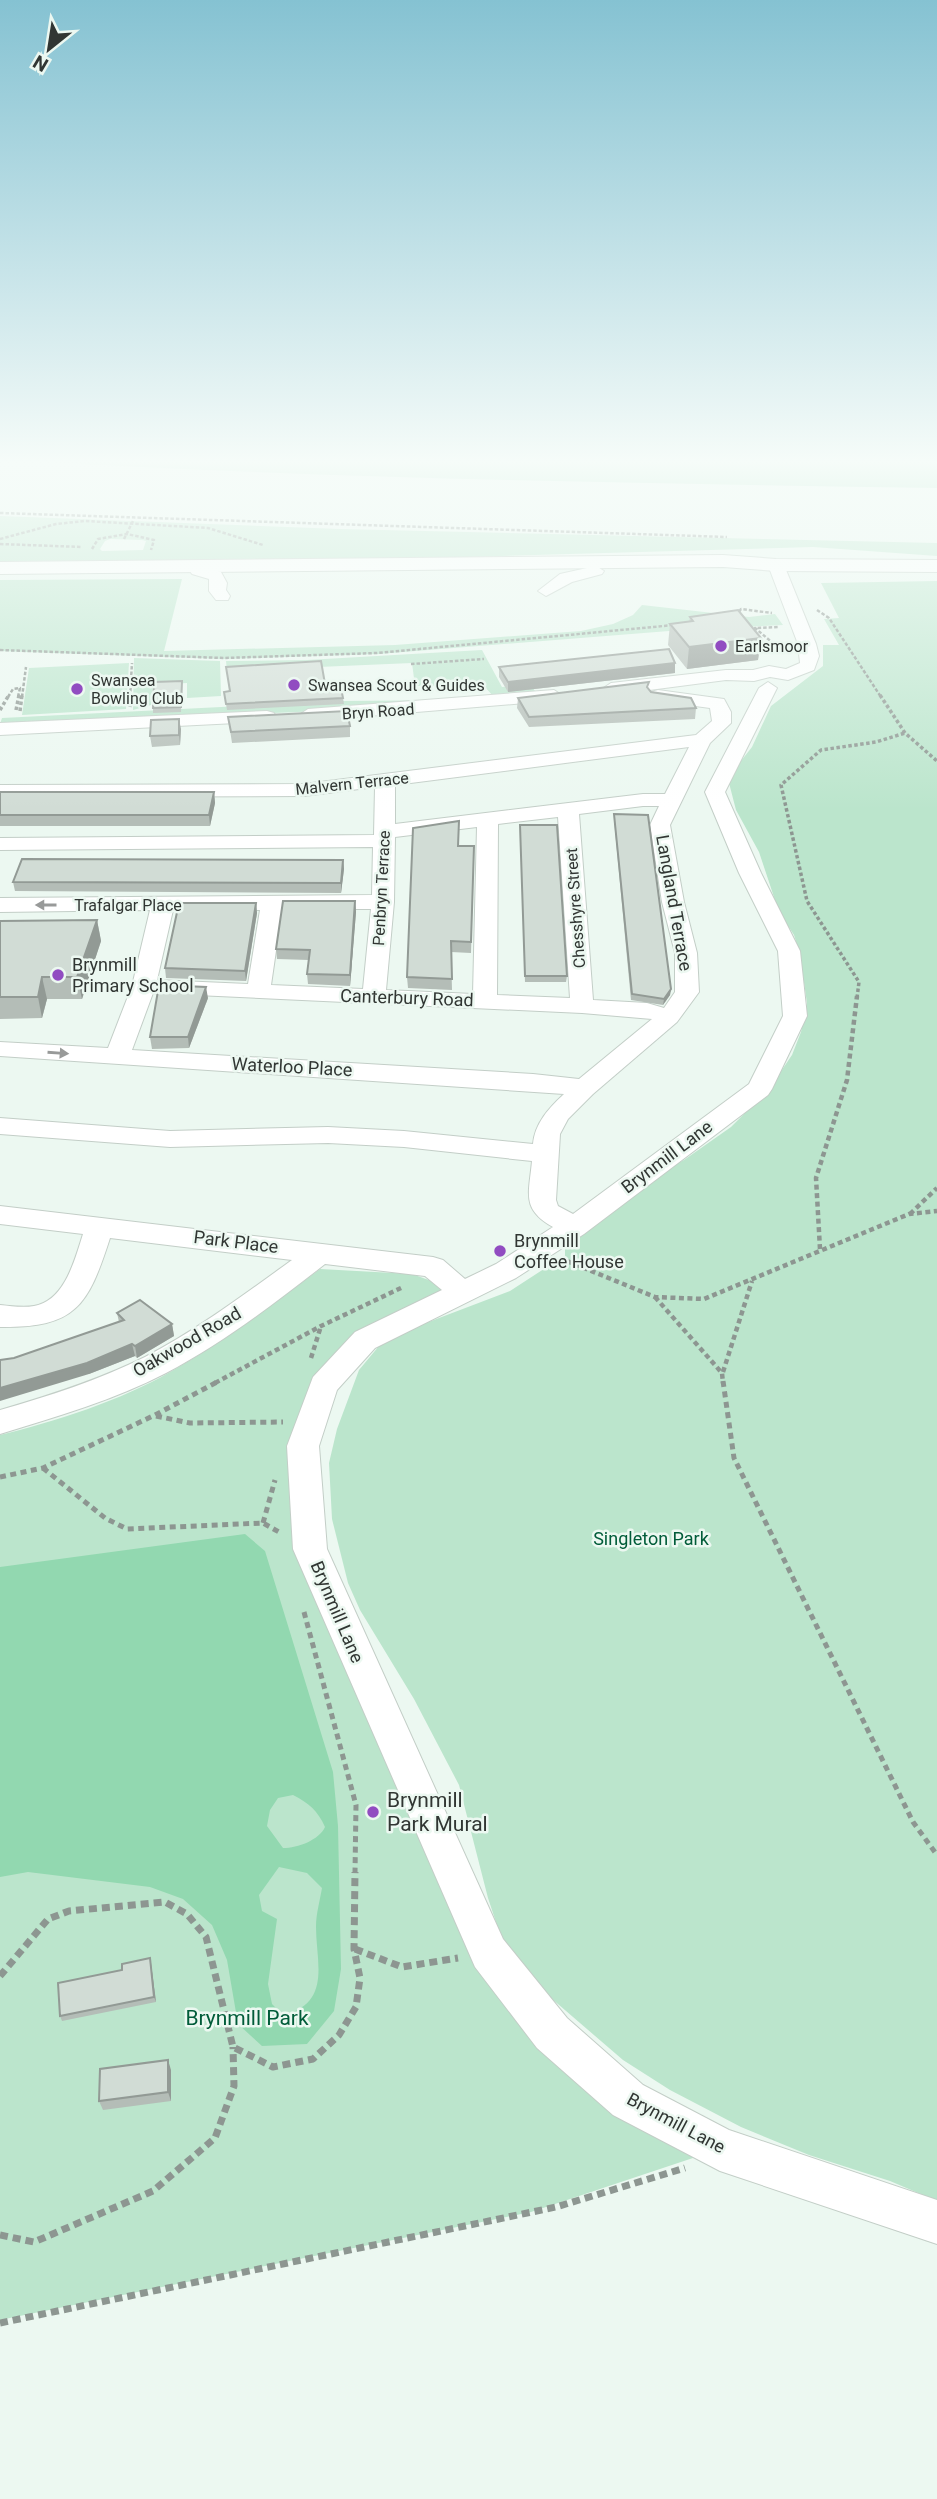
<svg xmlns="http://www.w3.org/2000/svg" width="937" height="2499" viewBox="0 0 937 2499" font-family="Roboto,sans-serif">
<rect width="100%" height="100%" fill="#ecf8f1"/>
<g fill="#bbe5cc" fill-rule="evenodd">
<path d="M0 516 340 529 937 543V556L813 547 366 560 0 561ZM110 539 142 540 146 541 143 550 102 551 100 549 105 541Z"/>
<polygon points="182,579 164,651 395,645 581,631 613,624 633,615 642,605 749,617 775,614 783,625 669,631 378,654 223,659 0,651 0,580"/>
<polygon points="937,581 937,2201 890,2181 809,2155 741,2127 670,2090 623,2060 530,1980 503,1943 488,1898 459,1785 414,1699 360,1610 348,1583 332,1519 329,1463 337,1429 359,1370 379,1346 397,1334 510,1291 550,1265 556,1264 565,1256 565,1249 637,1184 684,1160 731,1127 769,1089 792,1055 801,1032 807,1003 800,954 794,935 779,912 759,852 736,810 729,783 733,771 752,747 771,706 823,666 823,645 839,645 824,619 839,618 821,583"/>
<polygon points="482,650 502,687 531,684 536,693 494,697 484,686 478,685 415,686 412,663 227,671 226,661 307,660"/>
<polygon points="134,658 220,661 221,696 187,698 187,683 153,685 151,705 133,710"/>
<polygon points="129,663 126,709 22,715 29,668"/>
<polygon points="467,700 348,710 0,724 2,718 342,701"/>
<path d="M320 1269 412 1274 462 1292 365 1340 303 1446 310 1549 489 1953 552 2033 720 2149 531 2212 0 2320V1435C54 1422 122 1400 170 1372 223 1342 271 1305 320 1269Z"/>
</g>
<g fill="#92d8b0" fill-rule="evenodd">
<path d="M15 460H937V488C629 483 322 479 15 460Z"/>
<path d="M245 1534 265 1551 333 1772 338 1826 341 1969 334 2011 307 2044 262 2046 238 2024 227 1960 212 1925 183 1899 150 1887 28 1872 0 1877V1567ZM293 1795C309 1803 318 1811 325 1827 319 1840 298 1848 283 1848L267 1826 270 1810 278 1798ZM279 1867 307 1873 322 1888C320 1900 316 1914 316 1927 316 1962 332 2003 283 2015L272 2004 268 1984 277 1919 262 1911 259 1895Z"/>
</g>
<g fill="none" stroke-linecap="round" stroke-linejoin="round">
<g stroke="#c3cec7" stroke-width="2">
<g id="minor">
<polygon points="776,560 784,565 816,644 819,656 814,670 788,680 770,677 754,681 726,680 611,695 604,693 602,689 611,683 726,670 753,670 769,666 786,669 800,663 798,644 768,565"/>
<polygon points="198,566 221,572 227,583 226,590 230,596 228,600 216,600 209,591 209,579 192,574 190,571"/>
<polygon points="596,566 604,571 602,574 572,582 546,596 538,591 560,574"/>
<path d="M768 682 777 688 725 792 761 873 800 951 807 1016 772 1089 768 1095 584 1234 516 1278 375 1348 337 1390 319 1446 327 1549 503 1939 567 2018 643 2085 729 2130 937 2200V2244L720 2171 613 2115 537 2048 475 1967 293 1549 287 1446 313 1377 355 1332 442 1290 425 1276 325 1264C275 1303 223 1343 166 1373 114 1400 56 1417 0 1434V1410C49 1396 99 1380 145 1357 197 1330 245 1294 292 1260L110 1238C88 1306 76 1328 0 1327V1305C11 1306 23 1308 34 1306 65 1301 75 1259 83 1234L0 1224V1206L433 1257 443 1260 465 1279 496 1264 553 1227C521 1209 529 1194 532 1161L404 1147 328 1143 170 1147 0 1134V1118L170 1131 328 1127 404 1131 533 1144C535 1123 549 1108 564 1094L0 1056V1042L108 1048 132 986 150 910 0 912V898L372 895 373 847 0 850V838L374 835 375 787 304 796 0 797V785L304 784 696 735 712 721 710 708 651 700 649 696 651 692 658 690 724 699 731 712V723L710 743 670 825 684 902 697 953 699 992 677 1022 593 1094 568 1119 560 1134 556 1200 558 1206 573 1214 749 1084 783 1016 778 951 739 873 705 792 759 688ZM689 747 665 794H643L395 824V785ZM643 806H659L650 825 662 902 675 953V992L664 1008 647 1003 593 1000 579 814ZM558 817 570 998 497 995 498 824ZM477 827 473 994 386 990 394 902 395 837ZM282 909H371L363 989 271 985ZM173 910H260L248 984 157 980ZM153 993 582 1013 652 1019 579 1079 533 1074 132 1050Z"/>
<polygon points="554,690 563,696 561,700 308,721 299,715 308,709"/>
<polygon points="267,711 274,713 276,717 274,721 0,735 0,723"/>
</g>
</g>
<g stroke="#c3cec7" stroke-width="2">
<polygon id="major" points="723,555 776,559 937,560 937,572 776,571 723,567 0,574 0,562"/>
</g>
<g stroke="#8d9691" stroke-width="2.5" stroke-dasharray="3.5 2" stroke-linecap="butt">
<polyline points="0,513 727,537"/>
<polyline points="0,539 56,524 85,521 208,528 263,545"/>
<polyline points="124,539 133,521"/>
<polyline points="0,544 82,547"/>
<polyline points="92,549 98,539 127,534 154,540 151,550"/>
<polyline points="817,610 829,618 881,697"/>
<polyline points="736,616 741,609 772,613"/>
<polyline points="774,644 755,628 778,627"/>
<polyline points="0,650 224,658 377,653 674,625"/>
<polyline points="411,664 484,659"/>
<polyline points="8,697 13,689 20,688 18,697"/>
<polyline points="22,697 26,667"/>
<polyline points="130,697 132,663"/>
</g>
<g stroke="#8d9691" stroke-width="3.5" stroke-dasharray="3.5 2.5" stroke-linecap="butt">
<polyline points="880,695 905,733 937,761"/>
<polyline points="130,707 131,695"/>
<polyline points="0,710 9,695"/>
<polyline points="16,710 19,695"/>
<polyline points="20,711 22,695"/>
<polyline points="857,998 859,982 807,901 781,785 821,750 876,742 905,733"/>
</g>
<g stroke="#8d9691" stroke-width="4.5" stroke-dasharray="5 3.5" stroke-linecap="butt">
<polyline points="910,1214 937,1188"/>
<polyline points="820,1249 816,1178 847,1080 857,996"/>
<polyline points="567,1261 655,1297 704,1299 909,1214 937,1211"/>
<polyline points="655,1297 722,1373 723,1383"/>
<polyline points="311,1358 321,1326"/>
<polyline points="723,1372 752,1281"/>
<polyline points="215,1383 321,1326 403,1287"/>
</g>
<g stroke="#8d9691" stroke-width="5" stroke-dasharray="6 4.5" stroke-linecap="butt">
<polyline points="723,1381 734,1458 913,1822 937,1855"/>
<polyline points="156,1416 190,1423 283,1422"/>
<polyline points="43,1468 105,1518 127,1529 263,1523 279,1532"/>
<polyline points="0,1477 43,1468 155,1415 219,1381"/>
<polyline points="263,1523 275,1480"/>
<polyline points="304,1612 356,1805 355,1873"/>
</g>
<g stroke="#8d9691" stroke-width="7" stroke-dasharray="8 5" stroke-linecap="butt">
<polyline points="355,1949 402,1967 458,1958"/>
<polyline points="0,1976 48,1919 69,1911 165,1902 187,1914 206,1937 233,2047 273,2067 313,2059 339,2035 356,2007 360,1978 354,1949 355,1872"/>
<polyline points="0,2235 34,2242 153,2191 215,2138 234,2086 233,2047"/>
<polyline points="0,2323 556,2207 685,2168"/>
</g>
<use href="#minor" fill="#fff" fill-rule="evenodd"/>
<use href="#major" fill="#fff" fill-rule="evenodd"/>
</g>
<g fill="#b4bdb7">
<polygon points="690,617 761,638 758,660 687,669 668,645 670,624 689,622"/>
<polygon points="499,667 675,673 508,692 499,677"/>
<polygon points="325,684 343,698 344,704 227,710 224,692"/>
<polygon points="182,686 181,712 153,713 153,708"/>
<polygon points="648,688 651,692 696,708 695,719 529,727 517,708 518,698"/>
<polygon points="228,717 350,726 350,737 232,743"/>
<polygon points="181,729 180,745 152,747 150,736"/>
<polygon points="0,792 214,792 215,803 210,826 0,826"/>
<polygon points="614,814 671,989 670,995 663,1005 631,1000 614,820"/>
<polygon points="520,825 567,976 566,982 525,982"/>
<polygon points="458,846 474,846 471,953 451,952 452,990 408,988 407,977"/>
<polygon points="343,860 344,869 341,893 15,891 13,882"/>
<polygon points="355,901 356,912 350,986 308,984 307,974 309,960 277,959 276,949"/>
<polygon points="256,903 257,913 246,981 166,978 165,968"/>
<polygon points="97,920 101,941 82,999 47,999 42,1018 0,1019 0,921"/>
<polygon points="208,998 189,1048 152,1049 150,1037"/>
<polygon points="117,1313 172,1324 174,1336 137,1358 135,1356 89,1374 14,1358 119,1322"/>
<polygon points="150,1958 156,2002 62,2021 60,2016 122,1970"/>
<polygon points="171,2070 171,2101 103,2110 99,2101"/>
</g>
<g fill="#929a95">
<polygon points="761,638 758,660 687,669 689,647"/>
<polygon points="675,663 675,673 508,692 508,682"/>
<polygon points="179,719 181,729 180,745 179,735"/>
<polygon points="214,792 215,803 210,826 209,815"/>
<polygon points="343,860 344,869 341,893 341,883"/>
<polygon points="355,901 356,912 350,986 350,975"/>
<polygon points="256,903 257,913 246,981 245,971"/>
<polygon points="97,920 101,941 82,999 77,977"/>
<polygon points="42,977 47,999 42,1018 38,997"/>
<polygon points="206,987 208,998 189,1048 188,1037"/>
<polygon points="671,989 670,995 663,1005 664,999"/>
<polygon points="172,1324 174,1336 137,1358 135,1346"/>
<polygon points="132,1344 135,1356 89,1374 0,1401 0,1388"/>
<polygon points="150,1958 151,1963 156,2002 154,1997"/>
<polygon points="168,2060 171,2070 171,2101 168,2092"/>
</g>
<g fill="#d1dcd5" stroke="#929a95" stroke-width="2">
<polygon points="738,610 761,638 689,647 670,624 693,621 690,617"/>
<polygon points="669,649 675,663 508,682 499,667"/>
<polygon points="321,661 325,684 340,683 343,698 226,704 224,692 230,691 226,667"/>
<polygon points="182,681 181,707 153,708 154,682"/>
<polygon points="649,682 647,687 651,692 691,698 696,708 529,717 518,698"/>
<polygon points="347,711 350,726 231,732 228,717"/>
<polygon points="179,719 179,735 150,736 151,720"/>
<polygon points="0,792 214,792 209,815 0,815"/>
<polygon points="614,814 648,815 671,989 664,999 632,994"/>
<polygon points="459,821 458,846 474,846 471,942 451,941 452,979 407,977 413,828"/>
<polygon points="520,825 557,825 567,976 525,976"/>
<polygon points="22,859 343,860 341,883 13,882"/>
<polygon points="283,901 355,901 350,975 307,974 310,950 276,949"/>
<polygon points="179,903 256,903 245,971 165,968"/>
<polygon points="97,920 77,977 42,977 38,997 0,997 0,921"/>
<polygon points="159,985 206,987 188,1037 150,1037"/>
<polygon points="140,1300 172,1324 135,1346 132,1344 87,1363 0,1388 0,1360 14,1358 124,1320 117,1313"/>
<polygon points="150,1958 154,1997 60,2016 58,1983 122,1970 122,1964"/>
<polygon points="168,2060 168,2092 99,2101 100,2069"/>
</g>
<defs><path id="oneway-solid" d="M-6-.8H1V-3.2L6.5 0L1 3.2V.8H-6Z" transform="scale(1.75)"/></defs>
<g fill="#989a99">
<use href="#oneway-solid" transform="translate(46 905) rotate(180)"/>
<use href="#oneway-solid" transform="translate(58 1053) rotate(4)"/>
</g>
<linearGradient id="sky" x2="0" y2="1"><stop stop-color="#85c2d2"/><stop offset="0.57" stop-color="#f6fcf9"/><stop offset="1" stop-color="#f6fcf9" stop-opacity="0"/></linearGradient>
<rect width="937" height="810" fill="url(#sky)"/>
<g fill="#914cc1" stroke="#ecf8f1" stroke-width="2.5">
<circle cx="721" cy="646" r="7"/>
<circle cx="294" cy="685" r="7"/>
<circle cx="77" cy="689" r="7"/>
<circle cx="58" cy="975" r="7"/>
<circle cx="500" cy="1251" r="7"/>
<circle cx="373" cy="1812" r="7"/>
</g>
<g text-anchor="middle" stroke-width="5" stroke-linejoin="round" paint-order="stroke">
<g font-size="16" fill="#313633" stroke="#ecf8f1" text-anchor="start">
<text x="735" y="652">Earlsmoor</text>
<text x="91" y="686">Swansea<tspan x="91" dy="18">Bowling Club</tspan></text>
<text x="308" y="691">Swansea Scout &amp; Guides</text>
</g>
<g font-size="16" fill="#313633" stroke="#ecf8f1">
<text transform="translate(378 711) rotate(-4)" y="6">Bryn Road</text>
<text transform="translate(352 783) rotate(-6)" y="6">Malvern Terrace</text>
<text transform="translate(381 888) rotate(-87)" y="6">Penbryn Terrace</text>
<text x="128" y="911">Trafalgar Place</text>
<text transform="translate(575 908) rotate(-94)" y="6">Chesshyre Street</text>
</g>
<g font-size="18" fill="#313633" stroke="#ecf8f1">
<text transform="translate(674 903) rotate(80)" y="6">Langland Terrace</text>
<text transform="translate(407 998) rotate(2)" y="6">Canterbury Road</text>
<text transform="translate(292 1067) rotate(3)" y="6">Waterloo Place</text>
<text transform="translate(667 1157) rotate(-37)" y="6">Brynmill Lane</text>
<text transform="translate(236 1242) rotate(7)" y="6">Park Place</text>
<text transform="translate(187 1342) rotate(-30)" y="6">Oakwood Road</text>
<text transform="translate(337 1612) rotate(67)" y="6">Brynmill Lane</text>
<text transform="translate(676 2123) rotate(28)" y="6">Brynmill Lane</text>
</g>
<g font-size="18" fill="#313633" stroke="#ecf8f1" text-anchor="start">
<text x="72" y="971">Brynmill<tspan x="72" dy="21">Primary School</tspan></text>
<text x="514" y="1247">Brynmill<tspan x="514" dy="21">Coffee House</tspan></text>
</g>
<g font-size="18" fill="#015c39" stroke="#ecf8f1">
<text x="651" y="1545">Singleton Park</text>
</g>
<g font-size="21" fill="#313633" stroke="#ecf8f1" text-anchor="start">
<text x="387" y="1807">Brynmill<tspan x="387" dy="24">Park Mural</tspan></text>
</g>
<g font-size="21" fill="#015c39" stroke="#ecf8f1">
<text x="247" y="2025">Brynmill Park</text>
</g>
</g>
<g transform="translate(49 49) rotate(210)" stroke="#ecf8f1" stroke-width="5" paint-order="stroke">
<path d="M0-5L12 26L0 18L-12 26Z" fill="#313633"/>
<text y="-10" font-size="19" font-weight="bold" text-anchor="middle" fill="#313633">N</text>
</g>
</svg>
